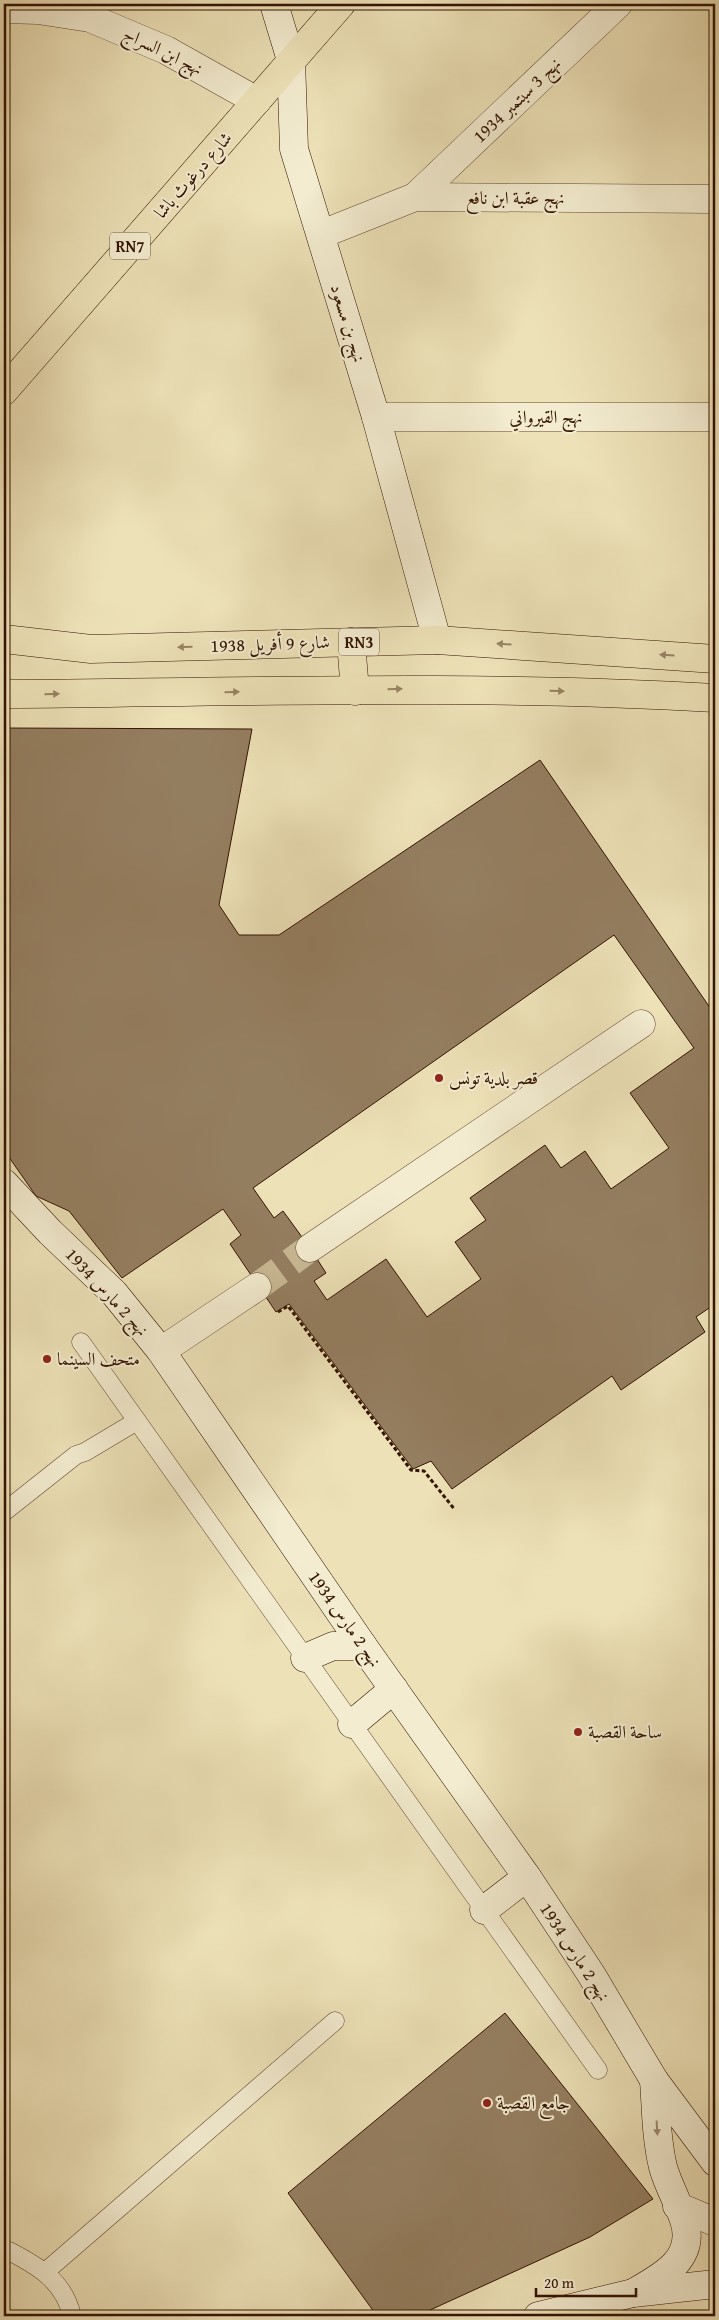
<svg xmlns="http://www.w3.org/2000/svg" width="719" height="2320" viewBox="0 0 719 2320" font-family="'Gentium Book Plus',Amiri,serif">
<rect width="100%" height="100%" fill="#ede1b7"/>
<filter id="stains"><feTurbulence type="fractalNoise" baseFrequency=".004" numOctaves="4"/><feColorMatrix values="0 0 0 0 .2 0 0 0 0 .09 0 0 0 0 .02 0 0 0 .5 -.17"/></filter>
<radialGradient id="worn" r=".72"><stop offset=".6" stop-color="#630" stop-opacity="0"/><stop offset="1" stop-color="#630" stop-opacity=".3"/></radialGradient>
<g fill="#947e60" stroke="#331301" fill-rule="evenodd">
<path d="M4 728 252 729 219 905 239 935H279L540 760 715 1015V1304L696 1317 705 1332 621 1390 612 1376 452 1489 431 1461 413 1469 289 1304 276 1312 230 1244 241 1235 223 1209 122 1278 69 1211 36 1196 4 1150ZM614 935 694 1048 630 1093 669 1148 611 1189 585 1151 561 1168 545 1145 470 1198 486 1220 455 1242 481 1279 427 1317 386 1259 327 1300 314 1281 326 1273 310 1248 283 1211 274 1218 253 1188Z"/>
<polygon points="505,2013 653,2199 590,2237 417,2316 377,2316 288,2193"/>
</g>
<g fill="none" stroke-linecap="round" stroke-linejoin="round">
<polyline stroke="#c8b893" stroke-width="28" stroke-dasharray="28 14" stroke-linecap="butt" points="257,1287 310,1248"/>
<g stroke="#62462e" stroke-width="19">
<g id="lane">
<polyline points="81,1342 598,2070"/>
<polyline points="4,1512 76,1455 85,1452 137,1421"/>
<path d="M4 2250 9 2251C38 2266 64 2281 72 2316"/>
<polyline points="45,2272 335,2021"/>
</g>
</g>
<g stroke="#62462e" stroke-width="29">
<g id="street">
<polyline points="4,9 38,10 90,18 166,50 257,101"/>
<polyline points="415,197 618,4"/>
<polyline points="322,234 415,197 715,199"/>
<polyline points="376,417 715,417"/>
<polyline points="310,1248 641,1024"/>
<polyline points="161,1351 257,1287"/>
</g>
</g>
<g stroke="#331301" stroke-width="29">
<g id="secondary">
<polyline points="274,4 291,60 294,149 376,417 437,640"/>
<polyline points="4,1183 50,1232 114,1293 161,1351 363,1646 527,1877 591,1974 654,2080 715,2162"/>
<polyline points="305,1658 333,1646 363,1646"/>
<polyline points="352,1724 394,1689"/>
<polyline points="484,1910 527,1877"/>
<polyline points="677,2206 715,2222"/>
<path d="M633 2293C661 2277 697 2259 684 2220 678 2202 668 2185 663 2167 656 2138 656 2109 654 2080"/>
<polyline points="538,2316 633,2293 715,2284"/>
</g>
</g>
<g stroke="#331301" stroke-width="29">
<g id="primary">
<polyline points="4,391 341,4"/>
<polyline points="4,639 91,649 437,640 715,659"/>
<polyline points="351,642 355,691"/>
<path d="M4 694C241 692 478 684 715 698"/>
</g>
</g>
<polyline stroke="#331301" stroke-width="3" stroke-dasharray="4 2.5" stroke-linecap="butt" points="278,1312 288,1306 411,1470 424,1471 455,1510"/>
<use href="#lane" stroke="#f3ecd0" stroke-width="18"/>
<use href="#street" stroke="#f3ecd0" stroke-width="28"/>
<use href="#secondary" stroke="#f3ecd0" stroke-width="28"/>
<use href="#primary" stroke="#ede1b7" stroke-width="28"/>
</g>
<defs><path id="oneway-solid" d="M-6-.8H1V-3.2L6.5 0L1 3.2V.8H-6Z" transform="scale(1.25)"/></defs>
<g fill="#998465">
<use href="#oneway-solid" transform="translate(504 644) rotate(-176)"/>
<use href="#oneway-solid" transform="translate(185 647) rotate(178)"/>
<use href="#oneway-solid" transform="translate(667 655) rotate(-176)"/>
<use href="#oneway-solid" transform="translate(395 689) rotate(-2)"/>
<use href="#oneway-solid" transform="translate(557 691) rotate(1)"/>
<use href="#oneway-solid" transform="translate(232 692) rotate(-1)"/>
<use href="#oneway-solid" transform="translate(52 694) rotate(-1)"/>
</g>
<use fill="#9d8a73" href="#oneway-solid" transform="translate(657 2128) rotate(87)"/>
<g fill="#8f2418" stroke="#f3ecd0" stroke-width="2">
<circle cx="439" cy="1078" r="5"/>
<circle cx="47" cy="1359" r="5"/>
<circle cx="578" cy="1732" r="5"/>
<circle cx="487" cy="2103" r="5"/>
</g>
<g text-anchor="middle" stroke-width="4" stroke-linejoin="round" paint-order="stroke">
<g fill="#f3ecd0" stroke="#6d543f" stroke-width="1">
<rect x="110" y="232.5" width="40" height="27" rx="4"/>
<rect x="339" y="628.5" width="40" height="27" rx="4"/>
</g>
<g font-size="16" font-weight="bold" fill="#331301">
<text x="130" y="252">RN7</text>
<text x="359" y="648">RN3</text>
</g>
<g font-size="18" fill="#331301" stroke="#f3ecd0">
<text transform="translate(163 51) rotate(26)" y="6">نهج ابن السراج</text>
<text transform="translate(517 100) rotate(-44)" y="6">نهج 3 سبتمبر 1934</text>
<text transform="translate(193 175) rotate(-49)" y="6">شارع درغوث باشا</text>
<text x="515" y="204">نهج عقبة ابن نافع</text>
<text transform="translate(348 323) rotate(73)" y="6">نهج بن مسعود</text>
<text x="546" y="423">نهج القيرواني</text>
<text transform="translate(270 644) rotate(-2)" y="6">شارع 9 أفريل 1938</text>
<text transform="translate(107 1292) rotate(47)" y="6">نهج 2 مارس 1934</text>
<text transform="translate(345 1619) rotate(55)" y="6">نهج 2 مارس 1934</text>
<text transform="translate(575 1952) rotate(57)" y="6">نهج 2 مارس 1934</text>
</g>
<g font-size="18" fill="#331301" stroke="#f3ecd0" text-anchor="start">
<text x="449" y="1084">قصر بلدية تونس</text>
<text x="57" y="1365">متحف السينما</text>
<text x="588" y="1738">ساحة القصبة</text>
<text x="497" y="2109">جامع القصبة</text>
</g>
</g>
<rect width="719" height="2320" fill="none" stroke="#ede1b7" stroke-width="20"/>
<rect x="5" y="5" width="709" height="2310" fill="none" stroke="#331301" stroke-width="2.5"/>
<rect x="10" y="10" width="699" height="2300" fill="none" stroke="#331301"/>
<path d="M536 2288v8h100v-8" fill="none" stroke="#331301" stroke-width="2.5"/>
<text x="544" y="2288" font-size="15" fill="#331301" stroke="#f3ecd0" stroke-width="4" paint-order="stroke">20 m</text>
<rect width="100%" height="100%" filter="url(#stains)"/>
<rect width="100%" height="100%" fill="url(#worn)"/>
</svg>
